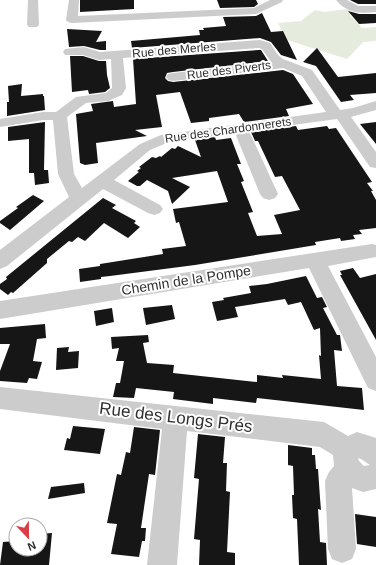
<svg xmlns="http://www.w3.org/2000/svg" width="376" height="565" viewBox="0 0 376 565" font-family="Helvetica,sans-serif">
<rect width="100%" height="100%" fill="#fff"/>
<polygon fill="#e5ecde" points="347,9 359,14 350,15 362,28 376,27 376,41 363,42 347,59 287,40 278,23 301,21 315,10 324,12"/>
<g fill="#161616">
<polygon points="80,0 134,0 134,9 80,12"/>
<polygon points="217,0 256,0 258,4 254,7 220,8"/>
<polygon points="350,0 376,0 376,4 358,4"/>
<polygon points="348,11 359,14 376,14 376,23 359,24"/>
<polygon points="262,13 271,32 283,31 297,60 281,55 271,42 260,38 132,48 131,41 200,35 199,30 204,30 203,28 226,26 223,17 256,16"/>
<polygon points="67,29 102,31 96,42 106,41 106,50 100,50 84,46 69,47"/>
<polygon points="317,48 338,77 376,73 376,93 350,95 354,100 341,102 316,66 303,62"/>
<polygon points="259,50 261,50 268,61 173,72 167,73 165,78 168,81 173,82 283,70 293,74 313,104 286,109 289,116 244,122 239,114 209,118 209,121 191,123 180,92 156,95 162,127 135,130 147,136 96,143 98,163 85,165 80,163 76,114 93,111 91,104 113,101 114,107 136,104 133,59"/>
<polygon points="70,56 83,56 99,61 106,61 107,75 110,88 105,92 89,94 88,90 72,92"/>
<polygon points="22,84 21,96 43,94 43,96 44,96 45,110 7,116 7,102 9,102 8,86"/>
<polygon points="45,122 44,170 48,170 49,183 35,185 34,173 29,173 29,139 8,141 8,127"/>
<polygon points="376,122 376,144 360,124"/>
<polygon points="296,126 298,130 327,126 329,129 336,128 372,182 367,183 373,191 371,191 376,200 376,228 359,230 362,234 353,235 355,239 341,241 340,238 315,242 316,245 195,265 110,276 101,277 101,279 80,282 79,269 100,266 100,264 163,254 162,249 186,246 179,222 176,223 173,209 228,202 217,171 172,178 190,187 172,204 168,191 147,180 140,186 137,186 128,181 139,172 137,171 141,168 139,167 152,157 156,158 160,156 161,157 172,148 175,149 178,146 201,157 195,140 215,137 216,140 231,138 241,164 237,164 244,181 241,182 253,212 248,213 257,236 282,234 274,215 300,210 282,176 275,177 258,141 255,141 251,132"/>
<polygon points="33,195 44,201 10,230 0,223 0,221 18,208 16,207"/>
<polygon points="103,198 116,205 112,208 136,221 134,223 140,227 128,238 104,223 85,241 78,237 72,242 69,241 47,259 47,263 13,293 11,292 8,295 0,289 0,284 7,279 6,277"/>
<polygon points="353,268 360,278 376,274 376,340 340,275 342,275 340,271"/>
<polygon points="306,276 317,298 322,297 327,307 323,308 337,335 340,335 342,351 334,350 337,386 362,388 364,410 257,398 256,403 213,398 213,404 173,399 174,392 136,388 134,398 113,397 116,383 120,383 124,361 116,361 119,348 112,349 111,337 148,335 149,342 143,343 147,363 174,365 173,373 257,382 257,375 283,378 282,375 321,379 319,355 321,356 320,328 314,330 301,302 288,305 285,299 235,307 238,317 217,321 212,302 224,300 223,298 251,293 249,286 267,284"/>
<polygon points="172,305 175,319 146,325 143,308"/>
<polygon points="112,308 114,322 96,326 94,311"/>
<polygon points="45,324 46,338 37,339 33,361 42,362 37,379 29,378 27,383 0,381 0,371 10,344 0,344 0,328"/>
<polygon points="69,347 68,352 79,351 78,368 56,370 57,348"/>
<polygon points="73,426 105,429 100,454 64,450 67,438 70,439"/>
<polygon points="134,427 160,430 155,475 149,474 141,528 146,528 145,541 142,541 139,557 111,554 117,524 107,523 117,474 121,475 126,452 130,453"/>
<polygon points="198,434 225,437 223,463 227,463 226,491 230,492 227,552 235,553 235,565 199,565 200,540 194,539 199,479 194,478"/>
<polygon points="288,445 312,448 312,455 315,455 316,469 318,469 320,498 321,510 318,509 320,542 326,543 327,565 299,565 297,519 293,518 292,495 294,495 293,466 288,465"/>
<polygon points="84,483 85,493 48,499 51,487"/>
<polygon points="355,514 376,517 376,547 357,544"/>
<polygon points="52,533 49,565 0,565 3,542 16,541 16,549 40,549 40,534"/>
</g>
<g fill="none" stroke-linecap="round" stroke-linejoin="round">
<g fill="#ccc" fill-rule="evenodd">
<polygon points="28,0 38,0 39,25 37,27 29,27 27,25"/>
<polygon points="69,0 79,0 78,16 254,8 270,0 283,0 282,2 256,14 72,23 68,22 66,20"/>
<path d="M336 0H347L358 6H376V12C361 14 346 13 336 0Z"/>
<path d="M260 40 270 43 278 55 283 59 312 70 340 110 353 108 376 101V110L351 117 376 152V168L370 167 337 119 249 131 278 194 275 198 269 200 263 198 260 194 235 133 169 142 150 150 114 180 160 205 163 209 160 213 154 215 148 213 103 189 7 266 0 269V250L69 197 58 174 53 120H43L0 127V119L43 112H56L76 97 106 93 112 88 111 59 99 60 83 55H65L63 52 65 49 84 47 100 52ZM259 48 262 49 271 62 173 73 168 74 166 77 168 80 173 81 283 68 302 76 326 112 161 135 140 144 82 188 74 174 67 117 86 103 108 101 122 95 126 88 123 58Z"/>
<polygon points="372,244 376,245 376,257 328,266 376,357 376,391 368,388 309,268 0,319 0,301"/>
<path d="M0 387 324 422 348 436 357 432 376 438V489L363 492 352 488 356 549 352 559 342 563 332 559 328 549 325 481 329 472 334 466 333 455 320 447 187 431 177 565H147L162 429 0 409ZM358 458 361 459 370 465 364 466 359 461Z"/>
</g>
</g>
<g text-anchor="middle" stroke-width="4" stroke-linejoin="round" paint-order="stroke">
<g font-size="12" fill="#2f2f2f" stroke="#fff">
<text transform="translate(174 50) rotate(-5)" y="4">Rue des Merles</text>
<text transform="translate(229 70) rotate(-7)" y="4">Rue des Piverts</text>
<text transform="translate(228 130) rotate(-8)" y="4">Rue des Chardonnerets</text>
</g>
<g font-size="14" fill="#2f2f2f" stroke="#fff">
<text transform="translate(186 280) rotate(-9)" y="5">Chemin de la Pompe</text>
</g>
<g font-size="17" fill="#2f2f2f" stroke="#fff">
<text transform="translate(176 417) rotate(7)" y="6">Rue des Longs Prés</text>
</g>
</g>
<g transform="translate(28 537) rotate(158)"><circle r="19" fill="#ffffff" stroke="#acacac"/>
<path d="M0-3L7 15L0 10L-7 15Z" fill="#dc3c46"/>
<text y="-6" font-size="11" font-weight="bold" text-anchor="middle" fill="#2f2f2f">N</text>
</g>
</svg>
